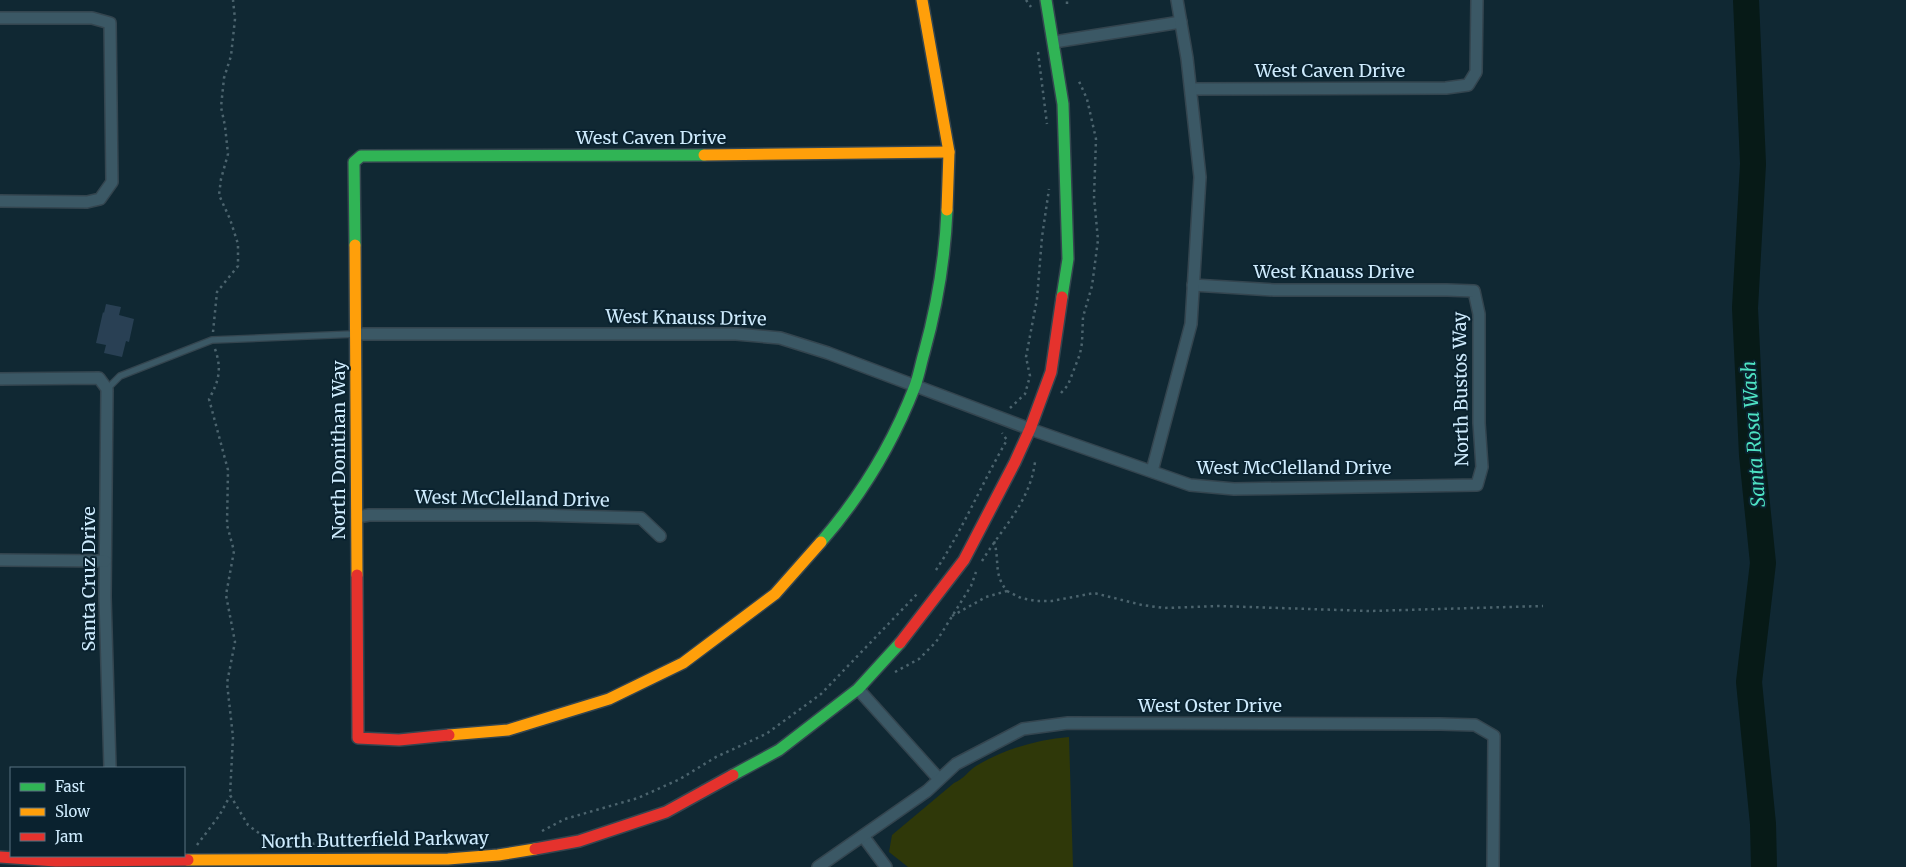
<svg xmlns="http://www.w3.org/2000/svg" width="1906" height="867" viewBox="0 0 1906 867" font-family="Merriweather,serif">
<rect width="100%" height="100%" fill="#102833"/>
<path fill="#2f3809" d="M1069 737 1073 867H908L889 852 892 835 954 783C964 779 968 771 976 766 1004 749 1036 740 1069 737Z"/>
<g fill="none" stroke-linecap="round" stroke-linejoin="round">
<polyline stroke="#071a17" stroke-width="26" points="1746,0 1753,164 1745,308 1752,455 1763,563 1749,682 1763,824 1764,867"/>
</g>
<polygon fill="#294054" points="106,304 121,307 119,315 134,319 129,342 126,341 122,357 104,353 106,345 96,343 103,312 104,313"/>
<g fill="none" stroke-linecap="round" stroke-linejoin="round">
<g stroke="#34454f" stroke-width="8">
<polyline id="lane" points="107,389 120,376 212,340 355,334"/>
</g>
<g stroke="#34454f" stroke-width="14">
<g id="street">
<polyline points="0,18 92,18 110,23 112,182 100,199 87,202 0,201"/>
<polyline points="1054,42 1181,22"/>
<polyline points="1191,89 1446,88 1468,85 1476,72 1477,0"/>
<polyline points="356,334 736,334 780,338 828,353 1030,429 1190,485 1234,489 1477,485 1482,467 1479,423 1479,314 1474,291 1447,290 1274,290 1193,285"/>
<polyline points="0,379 99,378 107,389 105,597 110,768"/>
<polyline points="1152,471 1191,324 1200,177 1187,58 1177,0"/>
<polyline points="357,517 369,515 536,515 641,518 660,536"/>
<polyline points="0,560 105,561"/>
<polyline points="858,689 939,779"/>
<polyline points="863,836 886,867"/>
<polyline points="818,867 927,791 956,764 1023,729 1068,723 1440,724 1475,725 1494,736 1493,867"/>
</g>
</g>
<g stroke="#34454f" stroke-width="14">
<g id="fast">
<polyline points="1046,0 1063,104 1068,259 1062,297"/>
<polyline points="355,245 354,162 361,156 704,155"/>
<path d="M821 542C861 496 893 443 915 386 919 375 921 363 924 353 937 306 945 258 947 210"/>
<polyline points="733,775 779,750 858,689 900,643"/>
</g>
</g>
<g stroke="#34454f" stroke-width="14">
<g id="slow">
<polyline points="922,0 949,152 947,210"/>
<polyline points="704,155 949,152"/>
<polyline points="355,245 357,575"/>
<polyline points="449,735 508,730 609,699 683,663 775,594 821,542"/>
<polyline points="188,860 448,859 498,855 535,849"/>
</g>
</g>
<g stroke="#34454f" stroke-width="14">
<g id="jam">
<polyline points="357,575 358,738 399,740 449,735"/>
<polyline points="900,643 964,560 1015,462 1030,429 1051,372 1062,297"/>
<polyline points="535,849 579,841 666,812 733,775"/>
<polyline points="0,857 56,861 188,860"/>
</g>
</g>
<g stroke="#4c646e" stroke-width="2.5" stroke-dasharray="2.5 4" stroke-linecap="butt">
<polyline points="1026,0 1031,7"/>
<polyline points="1067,4 1067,0"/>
<polyline points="1038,52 1047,124"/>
<polyline points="213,332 217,292 238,266 238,244 230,219 219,195 221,179 228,154 225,126 221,107 224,78 231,56 235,19 233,0"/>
<path d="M215 349C222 369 219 381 209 399L228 470 227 525 234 551 226 595 235 642 227 683 233 737 230 795 248 825 271 842 294 843"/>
<polyline points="1061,393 1068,385 1080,354 1082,343 1083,317 1092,286 1098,240 1094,197 1096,139 1087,99 1078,79"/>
<polyline points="1010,408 1025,394 1030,376 1026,357 1037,299 1042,237 1049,189"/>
<path d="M982 561C1002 528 1030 502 1035 462"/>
<path d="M936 570C963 529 982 483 1007 440L1002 433"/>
<polyline points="1007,591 1021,598 1036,601 1052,601 1094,593 1142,605 1164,608 1219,606 1370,611 1543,606"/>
<path d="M952 616 986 597 1007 591C993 574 1000 561 994 541"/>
<polyline points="895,672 919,659 936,642 971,586 976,572"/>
<polyline points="542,831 565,819 638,798 680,779 716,757 766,734 821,694 919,592"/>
<polyline points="312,844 344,837 391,843"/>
<polyline points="197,845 219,816 230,796"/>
</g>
<use href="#lane" stroke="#3b5865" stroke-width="5.5"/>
<use href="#street" stroke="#3b5865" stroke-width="11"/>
<use href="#fast" stroke="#30b455" stroke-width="11"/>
<use href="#slow" stroke="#ff9f0a" stroke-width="11"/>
<use href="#jam" stroke="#e5322d" stroke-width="11"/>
</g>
<g text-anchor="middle" stroke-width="4" stroke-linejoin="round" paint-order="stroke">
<g font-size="18" fill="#ceebfd" stroke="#0a222f">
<text x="1330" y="77">West Caven Drive</text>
<text x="651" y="144">West Caven Drive</text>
<text x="1334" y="278">West Knauss Drive</text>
<text transform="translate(686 318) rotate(1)" y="6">West Knauss Drive</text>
<text transform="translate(1461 389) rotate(-91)" y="6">North Bustos Way</text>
<text transform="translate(339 450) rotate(-90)" y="6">North Donithan Way</text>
<text x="1294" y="474">West McClelland Drive</text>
<text transform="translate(512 499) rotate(1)" y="6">West McClelland Drive</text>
<text transform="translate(89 579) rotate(-90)" y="6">Santa Cruz Drive</text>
<text x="1210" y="712">West Oster Drive</text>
<text transform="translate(375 840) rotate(-1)" y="6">North Butterfield Parkway</text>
</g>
<g font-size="19" font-style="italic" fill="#4ee2c3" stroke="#0a222f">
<text transform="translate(1753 434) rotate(-94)" y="7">Santa Rosa Wash</text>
</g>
</g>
<rect x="10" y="767" width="175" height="90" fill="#0a222f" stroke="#587281"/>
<rect x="20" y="783" width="25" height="8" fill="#30b455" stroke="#587281"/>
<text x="55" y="792" font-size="15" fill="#ceebfd">Fast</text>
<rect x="20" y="808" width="25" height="8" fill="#ff9f0a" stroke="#587281"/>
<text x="55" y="817" font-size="15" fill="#ceebfd">Slow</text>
<rect x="20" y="833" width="25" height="8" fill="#e5322d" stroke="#587281"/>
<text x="55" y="842" font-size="15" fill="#ceebfd">Jam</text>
</svg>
